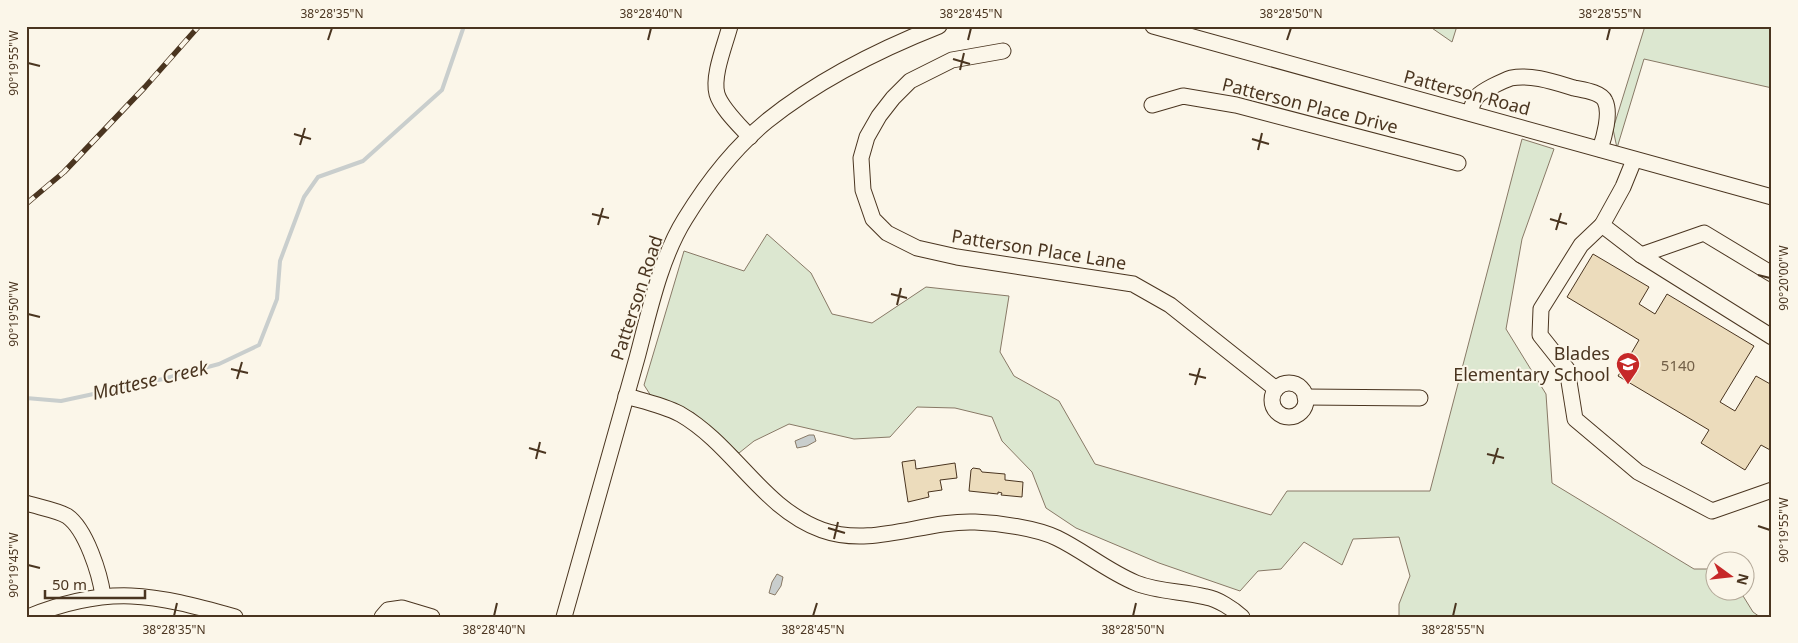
<svg xmlns="http://www.w3.org/2000/svg" width="1798" height="643" viewBox="0 0 1798 643" font-family="'Noto Sans',sans-serif">
<rect width="100%" height="100%" fill="#fbf6e9"/>
<g fill="#dce7d0" stroke="#887966">
<polygon points="1429,26 1457,26 1452,42"/>
<polygon points="1645,26 1772,26 1772,88 1644,59 1617,148 1613,129"/>
<polygon points="1522,139 1554,149 1522,239 1506,329 1546,394 1552,483 1694,569 1715,569 1716,590 1740,591 1753,612 1760,617 1399,617 1399,604 1410,576 1399,537 1353,539 1342,565 1304,542 1281,569 1258,571 1240,591 1159,563 1076,528 1046,508 1032,472 1002,441 992,417 955,408 917,407 890,437 854,439 789,424 754,441 739,453 694,413 651,396 644,385 684,251 744,271 767,234 811,273 832,314 872,323 926,287 1009,296 1000,352 1014,376 1059,401 1095,464 1271,515 1287,491 1430,491"/>
</g>
<g fill="#c9cecd" stroke="#887966">
<polygon points="809,435 814,435 816,441 807,446 797,448 795,441"/>
<polygon points="777,574 783,577 781,586 775,595 769,593 772,582"/>
</g>
<g fill="none" stroke-linecap="round" stroke-linejoin="round">
<polyline stroke="#c9cecd" stroke-width="4" points="26,398 61,401 163,379 219,364 259,345 277,299 280,261 304,197 318,177 363,161 442,90 464,26"/>
</g>
<g fill="#ecdcbc" stroke="#4a3520">
<polygon points="1593,254 1649,287 1639,304 1655,314 1667,294 1754,346 1720,402 1735,411 1756,376 1772,385 1772,451 1761,445 1745,470 1701,443 1709,430 1618,376 1639,340 1567,297"/>
<polygon points="915,460 916,469 955,463 957,478 940,480 942,490 928,492 929,497 908,502 902,462"/>
<polygon points="973,468 980,469 982,472 1005,474 1005,480 1023,482 1022,497 1001,495 1002,493 998,492 998,494 969,491 971,470"/>
</g>
<g fill="none" stroke-linecap="round" stroke-linejoin="round">
<g stroke="#4a3520" stroke-width="17">
<g id="minor">
<path d="M730 26C725 45 712 76 717 94 721 108 740 126 750 137"/>
<polyline points="1153,26 1772,197"/>
<polyline points="1003,51 952,60 910,81 893,98 879,116 867,137 861,158 863,190 873,219 887,233 917,248 957,257 1133,284 1170,305 1276,389"/>
<polyline points="1152,105 1183,96 1236,105 1458,163"/>
<path d="M1470 113C1474 96 1478 94 1493 86 1499 83 1505 80 1511 78 1531 74 1554 82 1574 88 1583 90 1601 92 1605 101 1611 113 1604 138 1600 149"/>
<polyline points="1634,160 1623,187 1602,225 1641,255 1772,337"/>
<polyline points="1602,225 1581,245 1541,309 1540,335 1567,369 1575,419 1638,472 1712,511 1772,490"/>
<polyline points="1641,255 1704,233 1772,274"/>
<circle cx="1289" cy="400" r="17"/>
<path d="M626 396C643 401 663 405 680 414 734 445 762 508 822 530 872 548 924 520 975 522 999 523 1036 528 1057 538 1084 551 1107 571 1136 583 1158 592 1183 591 1206 597 1218 599 1233 609 1242 617"/>
<polyline points="1305,397 1420,398"/>
<path d="M26 503C38 507 57 510 67 516 86 529 100 574 103 596"/>
<path d="M28 617C109 584 153 594 235 617"/>
<polyline points="382,617 388,610 402,608 432,617"/>
<path d="M564 617C589 531 612 444 637 358 649 313 660 259 685 219 707 183 734 148 767 121 818 80 878 50 939 26"/>
</g>
</g>
<use href="#minor" stroke="#fbf6e9" stroke-width="15"/>
<g stroke="#4a3520" stroke-width="5.5">
<polyline id="rail" points="26,204 64,172 145,87 199,26"/>
</g>
<use href="#rail" stroke="#fbf6e9" stroke-width="4" stroke-dasharray="11" stroke-linecap="butt"/>
</g>
<path fill="none" stroke="#4a3520" stroke-width="2" d="M328 40 332 28M648 40 651 28M968 40 971 28M1287 40 1291 28M1607 40 1610 28M953 59 970 64M28 63 40 66M960 70 964 53M294 134 311 139M1252 139 1269 144M300 145 305 128M1258 150 1262 133M592 214 609 218M1550 219 1567 224M598 225 603 208M1556 230 1561 213M1758 275 1770 278M891 294 907 298M897 305 901 288M28 314 40 317M231 369 248 373M1189 374 1206 378M237 379 242 362M1195 385 1200 368M529 448 546 453M1487 454 1504 458M536 459 540 442M1493 464 1498 448M1758 526 1770 530M828 528 845 533M834 539 838 522M28 565 40 568M174 616 177 603M494 616 497 603M813 616 817 603M1133 616 1136 603M1453 616 1456 603"/>
<defs>
<g id="school-pin" transform="scale(1.25)"><path d="M0 17L-7.5 6A9.5 9.5 0 1 1 7.5 6Z" fill="#c62828" stroke="#fbf6e9"/><path d="M0-5L7-2L0 1L-7-2ZM-4 1L0 2.5L4 1V4Q0 6-4 4Z" fill="#fff"/></g>
</defs>
<g fill-rule="evenodd">
<use href="#school-pin" x="1628" y="364"/>
</g>
<g text-anchor="middle" stroke-width="4" stroke-linejoin="round" paint-order="stroke">
<g font-size="15" fill="#725f47">
<text x="1678" y="371">5140</text>
</g>
<g font-size="18" fill="#4a3520" stroke="#fbf6e9">
<text transform="translate(1467 93) rotate(15)" y="6">Patterson Road</text>
<text transform="translate(1310 106) rotate(14)" y="6">Patterson Place Drive</text>
<text transform="translate(1039 250) rotate(9)" y="6">Patterson Place Lane</text>
<text transform="translate(637 298) rotate(-72)" y="6">Patterson Road</text>
</g>
<g font-size="18" fill="#4a3520" stroke="#fbf6e9" text-anchor="end">
<text x="1610" y="360">Blades<tspan x="1610" dy="21">Elementary School</tspan></text>
</g>
<g font-size="19" font-style="italic" fill="#4a3520" stroke="#fbf6e9">
<text transform="translate(150 380) rotate(-13)" y="7">Mattese Creek</text>
</g>
</g>
<rect width="1798" height="643" fill="none" stroke="#fbf6e9" stroke-width="55"/>
<g transform="translate(1730 576) rotate(105)"><circle r="24" fill="#fbf6e9" stroke="#b4a999"/>
<path d="M0-4L9 19L0 12L-9 19Z" fill="#c62828"/>
<text y="-8" font-size="14" font-weight="bold" text-anchor="middle" fill="#4a3520">N</text>
</g>
<path d="M45 590v8h100v-8" fill="none" stroke="#4a3520" stroke-width="2.5"/>
<text x="52" y="590" font-size="15" fill="#4a3520" stroke="#fbf6e9" stroke-width="4" paint-order="stroke">50 m</text>
<rect x="28" y="28" width="1742" height="588" fill="none" stroke="#4a3520" stroke-width="2"/>
<g font-size="12" text-anchor="middle" fill="#4a3520">
<text x="332" y="18">38°28'35"N</text>
<text x="651" y="18">38°28'40"N</text>
<text x="971" y="18">38°28'45"N</text>
<text x="1291" y="18">38°28'50"N</text>
<text x="1610" y="18">38°28'55"N</text>
<text transform="translate(14 63) rotate(-90)" y="4">90°19'55"W</text>
<text transform="translate(1784 278) rotate(-90)" y="4">90°20'00"W</text>
<text transform="translate(14 314) rotate(-90)" y="4">90°19'50"W</text>
<text transform="translate(1784 530) rotate(-90)" y="4">90°19'55"W</text>
<text transform="translate(14 565) rotate(-90)" y="4">90°19'45"W</text>
<text x="174" y="634">38°28'35"N</text>
<text x="494" y="634">38°28'40"N</text>
<text x="813" y="634">38°28'45"N</text>
<text x="1133" y="634">38°28'50"N</text>
<text x="1453" y="634">38°28'55"N</text>
</g>
</svg>
